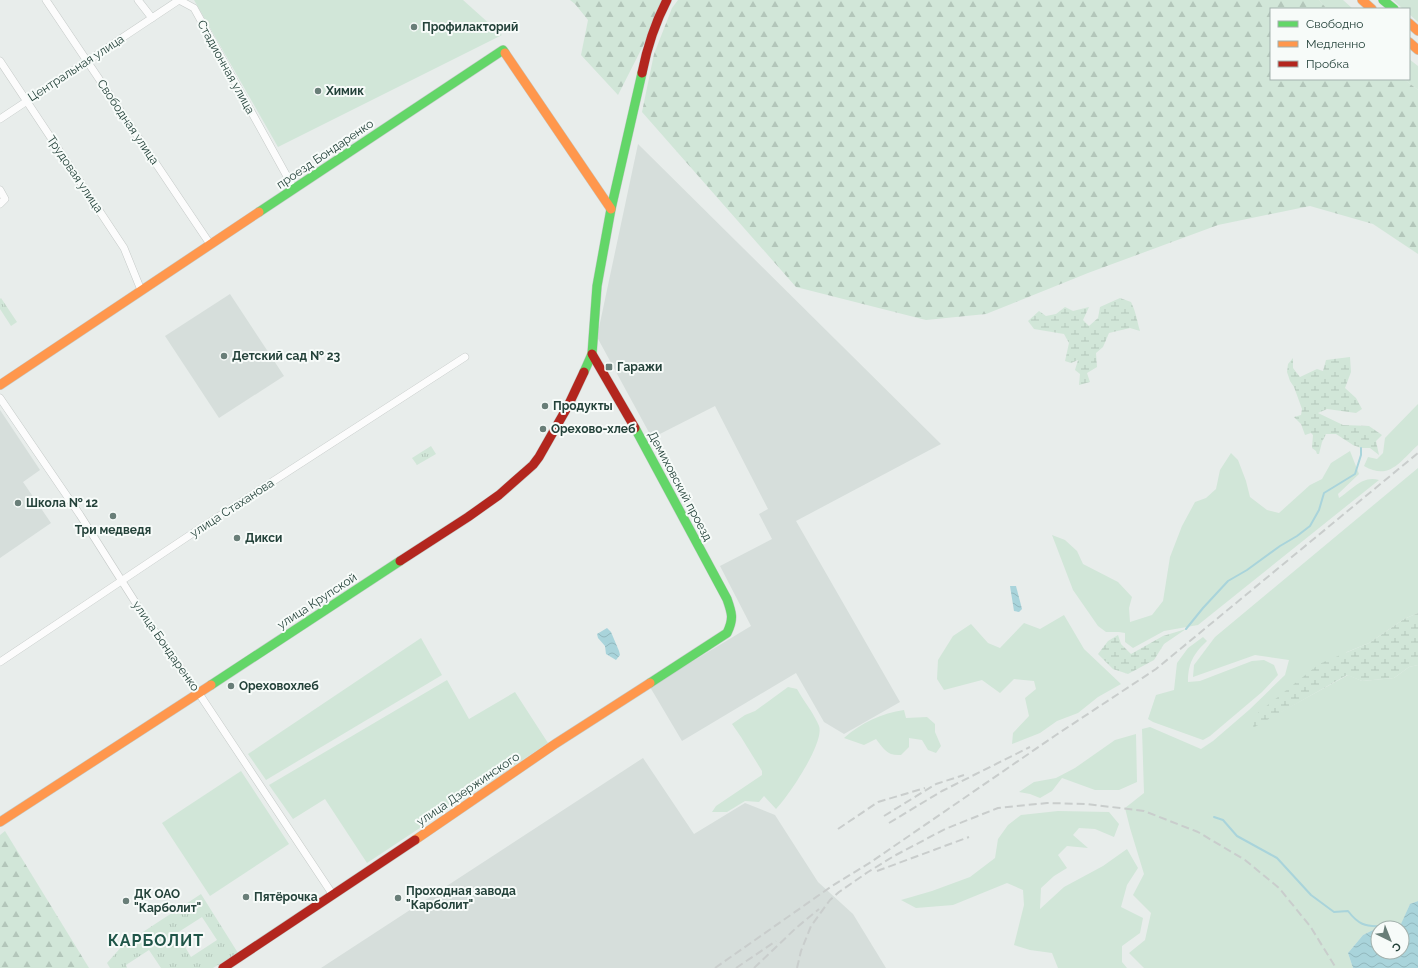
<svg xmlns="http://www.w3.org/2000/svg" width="1418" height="968" viewBox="0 0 1418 968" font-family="Raleway,sans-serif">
<defs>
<pattern id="forest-firs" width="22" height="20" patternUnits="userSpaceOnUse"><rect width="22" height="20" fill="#d1e6d8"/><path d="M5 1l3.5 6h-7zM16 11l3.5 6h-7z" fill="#b3c6ba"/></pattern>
<pattern id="wetland-marsh" width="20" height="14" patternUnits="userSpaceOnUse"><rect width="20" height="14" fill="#d1e6d8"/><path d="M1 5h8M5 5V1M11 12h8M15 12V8" fill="none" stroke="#b3c6ba"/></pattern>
<pattern id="park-tufts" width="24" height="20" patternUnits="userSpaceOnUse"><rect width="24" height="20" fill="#d1e6d8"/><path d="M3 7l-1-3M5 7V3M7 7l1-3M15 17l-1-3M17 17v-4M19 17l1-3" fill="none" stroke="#b3c6ba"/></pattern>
<pattern id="water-waves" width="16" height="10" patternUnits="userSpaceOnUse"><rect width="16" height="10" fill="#a9d4db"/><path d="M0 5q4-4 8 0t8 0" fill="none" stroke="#91b7bd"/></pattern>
</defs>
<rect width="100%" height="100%" fill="#e8edeb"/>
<g fill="#d6dedb">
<polygon points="638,144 941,444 796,521 900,702 844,734 824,722 796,673 682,741 650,687 751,626 720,566 772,539 759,514 768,509 715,406 652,438 597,337"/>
<polygon points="230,294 284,376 219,418 165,336"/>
<polygon points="0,410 40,470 23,482 51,523 0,558"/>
<polygon points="643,758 694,834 745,803 775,815 818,882 853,914 886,968 321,968"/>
</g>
<g fill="#d1e6d8">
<polygon points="194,0 463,0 502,35 278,147"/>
<polygon points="1319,0 1343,0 1353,9 1327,9"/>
<polygon points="1393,0 1418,0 1418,22 1409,14 1409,9 1403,9"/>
<polygon points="1409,59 1418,66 1418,90 1404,79 1409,79"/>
<path d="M1418 404V445C1400 461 1390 481 1364 466L1368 457 1377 459 1383 453 1385 438Z"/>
<path d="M1350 451 1359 474 1338 494 1339 498C1352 490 1362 475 1379 480L1198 625 1164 631 1133 648 1125 642V633L1119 632H1106L1098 626 1073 590 1052 535 1065 540 1077 551 1083 564 1118 582 1132 597 1129 608 1130 622 1152 615 1163 601 1170 557 1182 526 1195 502 1206 498 1216 489 1220 470 1231 453 1238 460 1246 481 1250 497 1267 510 1279 513 1310 485 1322 479 1331 463Z"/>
<polygon points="1418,468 1418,613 1404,619 1369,643 1347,652 1253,727 1348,675 1362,681 1394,678 1409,667 1418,665 1418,901 1410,904 1401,925 1381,926 1363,935 1348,953 1353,968 1144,968 1129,953 1145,940 1151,913 1133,895 1144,874 1130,828 1125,808 1144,793 1142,729 1150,727 1201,749 1213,741 1249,710 1285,675 1289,660 1255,655 1193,677 1194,665 1215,637"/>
<polygon points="1064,615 1084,649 1121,684 1098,697 1078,713 1057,721 1040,733 1012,744 1013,733 1029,716 1025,698 1036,689 1034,681 1014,679 1000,693 982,680 944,690 937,679 938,660 953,636 971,624 988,643 1000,648 1024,623 1040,629"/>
<path d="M1203 637 1207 641C1193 654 1188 664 1188 682L1200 681 1252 661 1264 660 1274 665 1278 675 1262 692 1210 736 1203 740 1153 722 1148 719 1156 695 1174 690 1177 663 1188 648Z"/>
<polygon points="421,638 442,675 266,780 248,754"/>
<polygon points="447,680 469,719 515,692 548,743 367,863 325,799 293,819 269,785"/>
<path d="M788 687 797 689C803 700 815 715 819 726 825 742 788 797 776 809L764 796 759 802 745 801 727 812H712L716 806 762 775V771L741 737 732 724 745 715 755 711Z"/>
<path d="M904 710 906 718 927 717 935 724V732L941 746 936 753 928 750 922 740 909 738V747L901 755C887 756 884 749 876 739L864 745 844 738C861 723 882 713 904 710Z"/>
<polygon points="1136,734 1137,782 1119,790 1095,790 1062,778 1052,791 1040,798 1030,794 1019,792 1034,782 1056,778 1075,768 1115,740"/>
<polygon points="241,771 289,844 210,896 162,823"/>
<polygon points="1058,811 1109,812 1119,824 1114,837 1095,829 1079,828 1073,835 1088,848 1067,846 1058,855 1067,868 1054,876 1041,888 1040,909 1064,887 1103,866 1127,849 1138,868 1127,885 1121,907 1143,918 1140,933 1122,946 1122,962 1127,968 1058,968 1052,953 1030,950 1014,945 1024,905 1023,890 1007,883 953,905 916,908 901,900 932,891 970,877 995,858 998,839 1008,825 1021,815"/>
</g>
<g fill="url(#forest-firs)">
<polygon points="570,0 662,0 646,40 618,95 581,55 588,20 575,4"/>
<polygon points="678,0 1319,0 1327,9 1271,9 1271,79 1404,79 1418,90 1418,254 1373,224 1310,206 1218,225 1088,273 986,314 926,320 796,287 642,112 654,54 672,8"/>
<polygon points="5,831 89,968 0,968 0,835"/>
</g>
<g fill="url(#wetland-marsh)">
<path d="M1120 298 1131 302C1136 312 1137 321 1140 331L1130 328 1109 333 1103 347 1096 353 1097 367 1087 373 1090 382 1079 385 1080 374 1075 370 1078 360 1071 363 1065 361 1069 343 1064 334 1034 329 1028 321 1039 311 1046 316 1056 314 1065 307 1073 311 1089 307 1083 320 1089 326 1098 318 1100 307Z"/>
<polygon points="1350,357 1351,372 1345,388 1356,398 1362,409 1356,413 1327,409 1318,413 1343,425 1369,426 1382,435 1376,441 1379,455 1370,448 1361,448 1353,445 1336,434 1326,434 1322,442 1319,454 1317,454 1316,451 1312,448 1313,435 1311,433 1305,435 1301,424 1294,417 1301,415 1302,409 1294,387 1290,381 1287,372 1288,364 1293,358 1293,368 1300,377 1317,369 1323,371 1326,360"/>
<polygon points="1418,613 1418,665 1409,667 1394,678 1362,681 1347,675 1253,728 1254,716 1319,664 1369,643 1404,619"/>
<polygon points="1186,629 1164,644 1154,660 1128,674 1113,669 1098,654 1108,641 1118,635 1121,644 1131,654 1163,636"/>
</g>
<g fill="url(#park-tufts)" fill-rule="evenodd">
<polygon points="1,298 17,322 11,326 0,309 0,299"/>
<polygon points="431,446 436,454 417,465 412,458"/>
<path d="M201 894 238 953 213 968H161L149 950 126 965 127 968H110L107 963 123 945ZM202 917 217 940 191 957 177 933Z"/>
</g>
<g fill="url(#water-waves)" fill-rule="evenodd">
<polygon points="1010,586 1016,586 1022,609 1019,612 1014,611"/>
<polygon points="607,628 611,632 619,651 620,655 616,660 606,654 605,646 598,638 597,634"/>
<path d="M1418 901V968H1353L1348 953 1363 935 1381 926 1401 924 1410 904ZM1378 928H1402V952H1378Z"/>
</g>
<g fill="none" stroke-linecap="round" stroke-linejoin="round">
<g stroke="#a9d4db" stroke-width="2">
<polyline points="1186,629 1203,608 1228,581 1247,570 1280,546 1297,536 1310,526 1319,510 1324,493 1355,474 1361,455 1361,448"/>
<path d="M1214 817 1223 820 1237 836 1277 858 1311 895 1334 912 1348 911C1358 924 1365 927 1381 926"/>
</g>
<g stroke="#c5cac8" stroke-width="8">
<g id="street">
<polyline points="46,0 210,244"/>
<polyline points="138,0 152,18"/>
<polyline points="0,61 124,248 141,290"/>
<polyline points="0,119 179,0 194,8 294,189"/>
<polyline points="0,190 5,199 0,204"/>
<polyline points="0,398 80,515 144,616 198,692 333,895"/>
<polyline points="0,662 196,531 465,357"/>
</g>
</g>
<g stroke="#c3cbc8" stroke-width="10">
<g id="fast">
<polyline points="1383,0 1394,9"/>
<polyline points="259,212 503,50 505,53"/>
<polyline points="584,372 592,354 597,286 611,209 642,73"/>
<path d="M635 428 727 599C732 613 734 619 727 633L650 683"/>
<polyline points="211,685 400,561"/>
</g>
</g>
<g stroke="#c3cbc8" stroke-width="10">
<g id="slow">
<polyline points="1362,0 1372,9"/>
<polyline points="1409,23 1418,31"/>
<polyline points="1409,42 1418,50"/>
<polyline points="505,53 611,209"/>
<polyline points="0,385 259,212"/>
<polyline points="0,822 211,685"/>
<polyline points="415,840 555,744 650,683"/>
</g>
</g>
<g stroke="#c3cbc8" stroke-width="10">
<g id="jam">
<path d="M642 73C647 48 655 23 667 0"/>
<polyline points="592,354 635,428"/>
<polyline points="400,561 468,517 499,495 533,465 539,457 568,406 584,372"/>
<polyline points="223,968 415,840"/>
</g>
</g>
<use href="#street" stroke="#fcfcfc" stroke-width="7"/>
<use href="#fast" stroke="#63d668" stroke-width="9"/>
<use href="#slow" stroke="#ff974d" stroke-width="9"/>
<use href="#jam" stroke="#b3261e" stroke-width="9"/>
<g stroke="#c9cdcc" stroke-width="2" stroke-dasharray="8 4" stroke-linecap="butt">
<polyline points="884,816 936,784 964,775"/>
<polyline points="889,823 942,791 1030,747"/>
<polyline points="838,829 878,802 925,788"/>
<polyline points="877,871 969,837"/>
<polyline points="715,968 832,886 871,862 1056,735 1156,669 1418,453"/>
<polyline points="736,968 776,941"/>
<polyline points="754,968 796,928 819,909"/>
<polyline points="797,968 801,951 811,926 830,900 839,892 868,872 894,856 945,829 998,808 1047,803 1087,804 1144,811 1198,832 1245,860 1279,888 1310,926 1336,968"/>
</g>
</g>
<g fill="#697e78" stroke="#f7fbf9" stroke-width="1.5">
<circle cx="414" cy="27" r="4"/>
<circle cx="318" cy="91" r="4"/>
<circle cx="224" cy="356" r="4"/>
<rect x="605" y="363" width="8" height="8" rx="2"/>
<circle cx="545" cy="406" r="4"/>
<circle cx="543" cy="429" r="4"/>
<circle cx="18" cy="503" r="4"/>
<circle cx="113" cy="516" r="4"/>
<circle cx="237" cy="538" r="4"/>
<circle cx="231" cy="686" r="4"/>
<circle cx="246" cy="897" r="4"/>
<circle cx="398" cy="898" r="4"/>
<circle cx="126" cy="901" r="4"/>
</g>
<g text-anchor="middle" stroke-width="4" stroke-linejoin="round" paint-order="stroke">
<g font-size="12" font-weight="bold" fill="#24423a" stroke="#f7fbf9" text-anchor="start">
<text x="422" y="31">Профилакторий</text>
<text x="326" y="95">Химик</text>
<text x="232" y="360">Детский сад № 23</text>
<text x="617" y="371">Гаражи</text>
<text x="553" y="410">Продукты</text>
<text x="551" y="433">Орехово-хлеб</text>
<text x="26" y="507">Школа № 12</text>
<text x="113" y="534" text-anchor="middle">Три медведя</text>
<text x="245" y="542">Дикси</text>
<text x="239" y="690">Ореховохлеб</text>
<text x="406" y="895">Проходная завода<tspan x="406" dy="14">"Карболит"</tspan></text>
<text x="134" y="898">ДК ОАО<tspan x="134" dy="14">"Карболит"</tspan></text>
<text x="254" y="901">Пятёрочка</text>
</g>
<g font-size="12" fill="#24423a" stroke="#f7fbf9">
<text transform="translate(226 67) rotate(61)" y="4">Стадионная улица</text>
<text transform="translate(76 68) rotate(-33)" y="4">Центральная улица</text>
<text transform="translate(128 122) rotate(56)" y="4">Свободная улица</text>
<text transform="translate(325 154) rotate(-34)" y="4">проезд Бондаренко</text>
<text transform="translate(75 174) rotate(56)" y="4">Трудовая улица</text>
<text transform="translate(680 486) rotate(62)" y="4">Демиховский проезд</text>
<text transform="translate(232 508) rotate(-33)" y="4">улица Стаханова</text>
<text transform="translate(317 601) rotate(-33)" y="4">улица Крупской</text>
<text transform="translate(166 646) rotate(55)" y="4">улица Бондаренко</text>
<text transform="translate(468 789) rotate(-34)" y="4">улица Дзержинского</text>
</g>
<g font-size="16" font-weight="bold" letter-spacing="1" fill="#1f5548" stroke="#f7fbf9">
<text x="156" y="946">КАРБОЛИТ</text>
</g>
</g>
<rect x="1270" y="8" width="140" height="72" fill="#f7fbf9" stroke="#a3b1ad"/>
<rect x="1278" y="21" width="20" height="6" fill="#63d668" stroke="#a3b1ad"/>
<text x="1306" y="28" font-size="12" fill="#24423a">Свободно</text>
<rect x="1278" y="41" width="20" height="6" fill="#ff974d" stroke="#a3b1ad"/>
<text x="1306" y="48" font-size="12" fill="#24423a">Медленно</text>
<rect x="1278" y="61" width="20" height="6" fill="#b3261e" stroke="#a3b1ad"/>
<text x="1306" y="68" font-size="12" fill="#24423a">Пробка</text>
<g transform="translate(1390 940) rotate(137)"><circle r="19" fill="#f7fbf9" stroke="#a3b1ad"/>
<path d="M0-3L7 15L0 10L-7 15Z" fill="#697e78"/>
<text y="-6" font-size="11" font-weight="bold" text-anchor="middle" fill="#24423a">С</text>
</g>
</svg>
